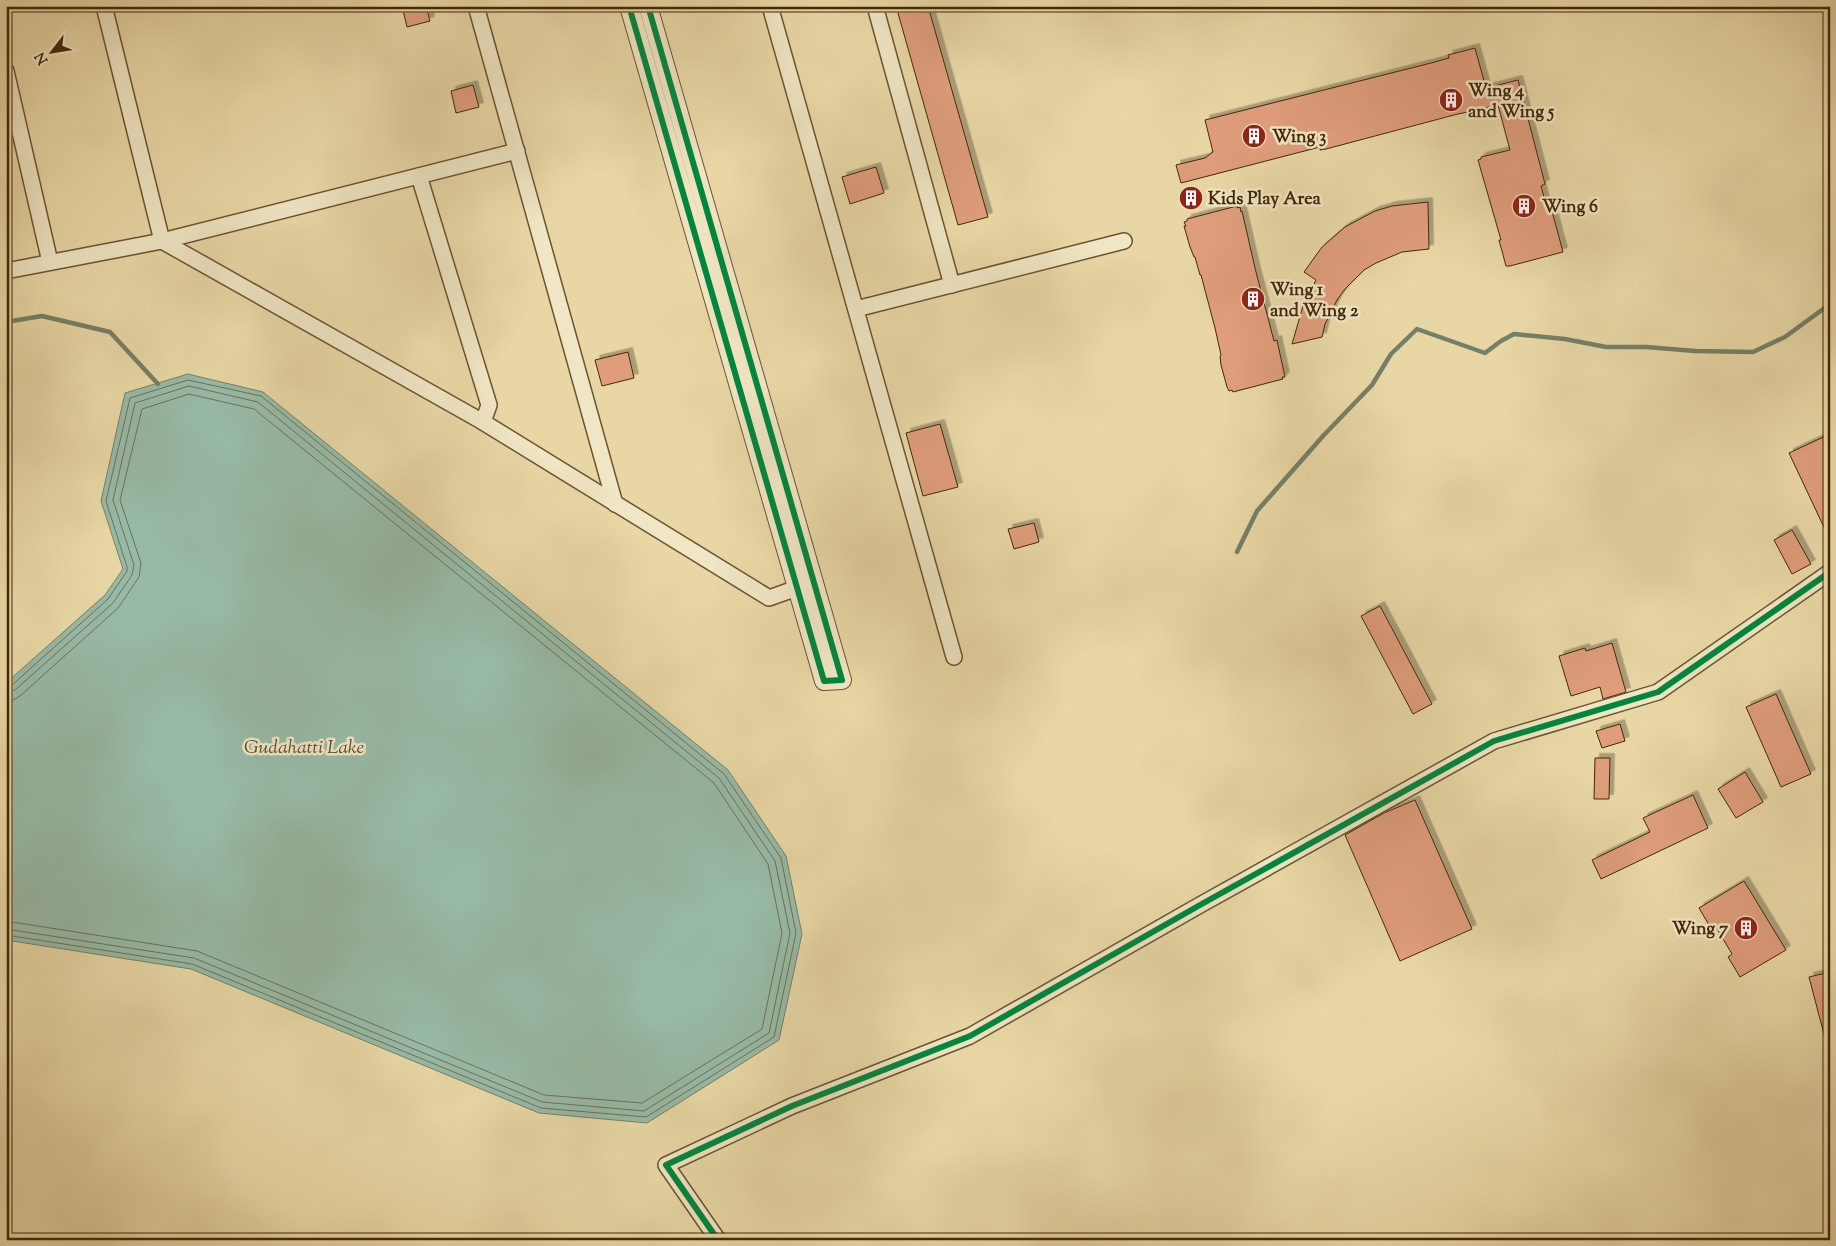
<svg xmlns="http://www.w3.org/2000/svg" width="1836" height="1246" viewBox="0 0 1836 1246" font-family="'Sorts Mill Goudy',serif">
<defs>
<filter id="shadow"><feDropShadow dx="4.5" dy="-4.5" stdDeviation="0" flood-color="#0004"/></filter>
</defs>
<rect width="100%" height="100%" fill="#e8d7a5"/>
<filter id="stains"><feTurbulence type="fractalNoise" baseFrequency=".004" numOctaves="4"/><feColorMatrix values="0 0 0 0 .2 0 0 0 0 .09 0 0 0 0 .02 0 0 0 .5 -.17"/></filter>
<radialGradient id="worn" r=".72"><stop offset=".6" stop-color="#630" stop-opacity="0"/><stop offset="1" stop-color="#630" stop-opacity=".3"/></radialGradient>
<polygon fill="#97baa7" stroke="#758068" points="188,374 263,392 728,770 786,856 802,934 779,1040 647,1123 539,1113 191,969 6,940 6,683 105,595 123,569 101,501 125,393"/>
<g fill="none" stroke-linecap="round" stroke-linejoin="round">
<g stroke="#6c7158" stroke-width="1">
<polyline points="6,687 12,685 108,599 127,571 127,567 106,501 130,398 188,380 261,396 724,774 781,858 796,933 774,1037 646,1117 541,1108 192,964 6,935"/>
<polyline points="6,693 15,690 113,603 132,575 134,565 113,500 135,403 189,386 258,402 719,778 775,861 790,933 769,1033 644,1111 542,1102 194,958 6,929"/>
<polyline points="6,700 13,700 20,696 118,608 139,577 141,563 120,500 142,409 189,394 254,409 714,783 768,864 782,933 762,1029 642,1103 544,1095 197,951 6,921"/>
</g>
<g stroke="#758068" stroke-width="4.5">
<polyline points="6,322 42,316 110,332 158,384"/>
<polyline points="1237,552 1257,511 1323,436 1372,385 1391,354 1417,329 1485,353 1501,341 1514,334 1565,339 1606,347 1646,347 1695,351 1753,352 1785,337 1830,304"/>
</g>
</g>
<g fill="#df9d7c" stroke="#422809" filter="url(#shadow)">
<polygon points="402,6 426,6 430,21 407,27"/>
<polygon points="896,6 928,6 988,217 958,225"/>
<polygon points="1475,48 1486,88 1518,80 1545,184 1541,186 1548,213 1552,211 1563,252 1510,266 1506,266 1499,240 1501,240 1478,160 1481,159 1481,157 1510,150 1498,105 1454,115 1326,149 1320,150 1320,147 1181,183 1176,165 1205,158 1213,152 1205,120 1431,63 1449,58 1448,55"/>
<polygon points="473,85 479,107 456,113 451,91"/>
<polygon points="876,167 884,193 850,204 842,177"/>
<polygon points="1428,202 1429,249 1402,252 1376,263 1364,270 1345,289 1337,300 1325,324 1322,337 1292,344 1303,306 1316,280 1304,272 1322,247 1345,227 1375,211 1392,206"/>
<polygon points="1237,206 1237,208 1240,207 1241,212 1242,211 1255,268 1274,341 1277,340 1285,377 1282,377 1283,379 1233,392 1232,390 1229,391 1227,387 1221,365 1220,356 1221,355 1215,328 1201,275 1200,275 1195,257 1194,257 1190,247 1184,226 1186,226 1184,222 1187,221 1187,219"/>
<polygon points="628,352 634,378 602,386 595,360"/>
<polygon points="940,424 958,487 923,496 906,433"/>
<polygon points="1830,434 1830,540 1789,453"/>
<polygon points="1034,523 1039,542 1014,549 1008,529"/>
<polygon points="1792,530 1811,564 1792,574 1774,540"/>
<polygon points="1380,606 1432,704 1413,714 1361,616"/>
<polygon points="1612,643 1626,692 1603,699 1600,687 1571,696 1559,656 1585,648 1586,651"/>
<polygon points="1776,694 1811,774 1781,787 1746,707"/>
<polygon points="1620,724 1625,741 1602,748 1596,731"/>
<polygon points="1595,758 1610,758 1609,799 1594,799"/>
<polygon points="1745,772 1763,802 1736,818 1718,789"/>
<polygon points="1693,795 1708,828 1601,879 1592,860 1650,832 1643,818"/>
<polygon points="1415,800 1472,929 1400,961 1345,835 1384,813"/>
<polygon points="1744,881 1786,950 1740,977 1728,957 1732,954 1716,927 1712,930 1699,908"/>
<polygon points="1830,972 1830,1042 1826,1042 1809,977"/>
</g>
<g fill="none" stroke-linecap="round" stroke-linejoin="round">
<g stroke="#6c5430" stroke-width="18">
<g id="minor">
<polyline points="104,6 162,241 483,422 769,598 797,588"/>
<polyline points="476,6 615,504"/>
<polyline points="770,6 954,657"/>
<polyline points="875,6 952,285"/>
<polyline points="6,71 50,262"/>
<polyline points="419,176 489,405 483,422"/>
<polyline points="6,271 162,241 517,151"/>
<polyline points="856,309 1124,241"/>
<polyline points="718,1240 666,1165 792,1106 970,1036 1200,905 1494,741 1658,692 1830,572"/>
</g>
</g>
<g stroke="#6c5430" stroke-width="20">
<polyline id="tertiary" points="629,6 824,681 842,680 648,6"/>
</g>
<use href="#minor" stroke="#f0e5c4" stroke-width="15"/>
<use href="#tertiary" stroke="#f0e5c4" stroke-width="18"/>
<g stroke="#f0e5c4" stroke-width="9">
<g id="cycleway">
<polyline points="629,6 824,681 842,680 648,6"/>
<polyline points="718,1240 666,1165 792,1106 970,1036 1200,905 1494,741 1658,692 1830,572"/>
</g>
</g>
<use href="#cycleway" stroke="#00873e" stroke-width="6"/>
</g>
<defs>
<g id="building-disc" transform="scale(1.25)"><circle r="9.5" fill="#8f2418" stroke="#f0e5c4"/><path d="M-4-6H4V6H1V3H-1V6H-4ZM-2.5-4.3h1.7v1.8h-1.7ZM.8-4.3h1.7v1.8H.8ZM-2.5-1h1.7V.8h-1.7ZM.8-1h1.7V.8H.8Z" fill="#fff"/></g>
</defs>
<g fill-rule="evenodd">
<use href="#building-disc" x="1451" y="100"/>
<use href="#building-disc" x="1254" y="136"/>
<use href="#building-disc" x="1191" y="198"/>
<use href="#building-disc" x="1524" y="206"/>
<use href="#building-disc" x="1253" y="299"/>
<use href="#building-disc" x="1746" y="928"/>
</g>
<g text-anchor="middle" stroke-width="5" stroke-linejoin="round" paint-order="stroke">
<g font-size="18" font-weight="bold" fill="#422809" stroke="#f0e5c4" text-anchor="start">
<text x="1468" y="96">Wing 4<tspan x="1468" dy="21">and Wing 5</tspan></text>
<text x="1272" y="142">Wing 3</text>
<text x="1208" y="204">Kids Play Area</text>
<text x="1542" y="212">Wing 6</text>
<text x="1270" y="295">Wing 1<tspan x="1270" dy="21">and Wing 2</tspan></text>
<text x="1728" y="934" text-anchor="end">Wing 7</text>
</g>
<g font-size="19" font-style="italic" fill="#574c30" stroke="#f0e5c4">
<text x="304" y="753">Gudahatti Lake</text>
</g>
</g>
<rect width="1836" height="1246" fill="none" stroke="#e8d7a5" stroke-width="25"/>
<rect x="8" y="8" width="1821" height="1231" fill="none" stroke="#422809" stroke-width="2.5"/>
<rect x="12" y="12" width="1811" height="1221" fill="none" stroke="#422809"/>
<g transform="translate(52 52) rotate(239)" stroke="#f0e5c4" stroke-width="4" paint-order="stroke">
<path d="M0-4L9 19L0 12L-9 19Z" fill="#422809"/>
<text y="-8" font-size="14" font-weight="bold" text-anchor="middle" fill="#422809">N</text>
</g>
<rect width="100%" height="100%" filter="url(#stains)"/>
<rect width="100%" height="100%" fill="url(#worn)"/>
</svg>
